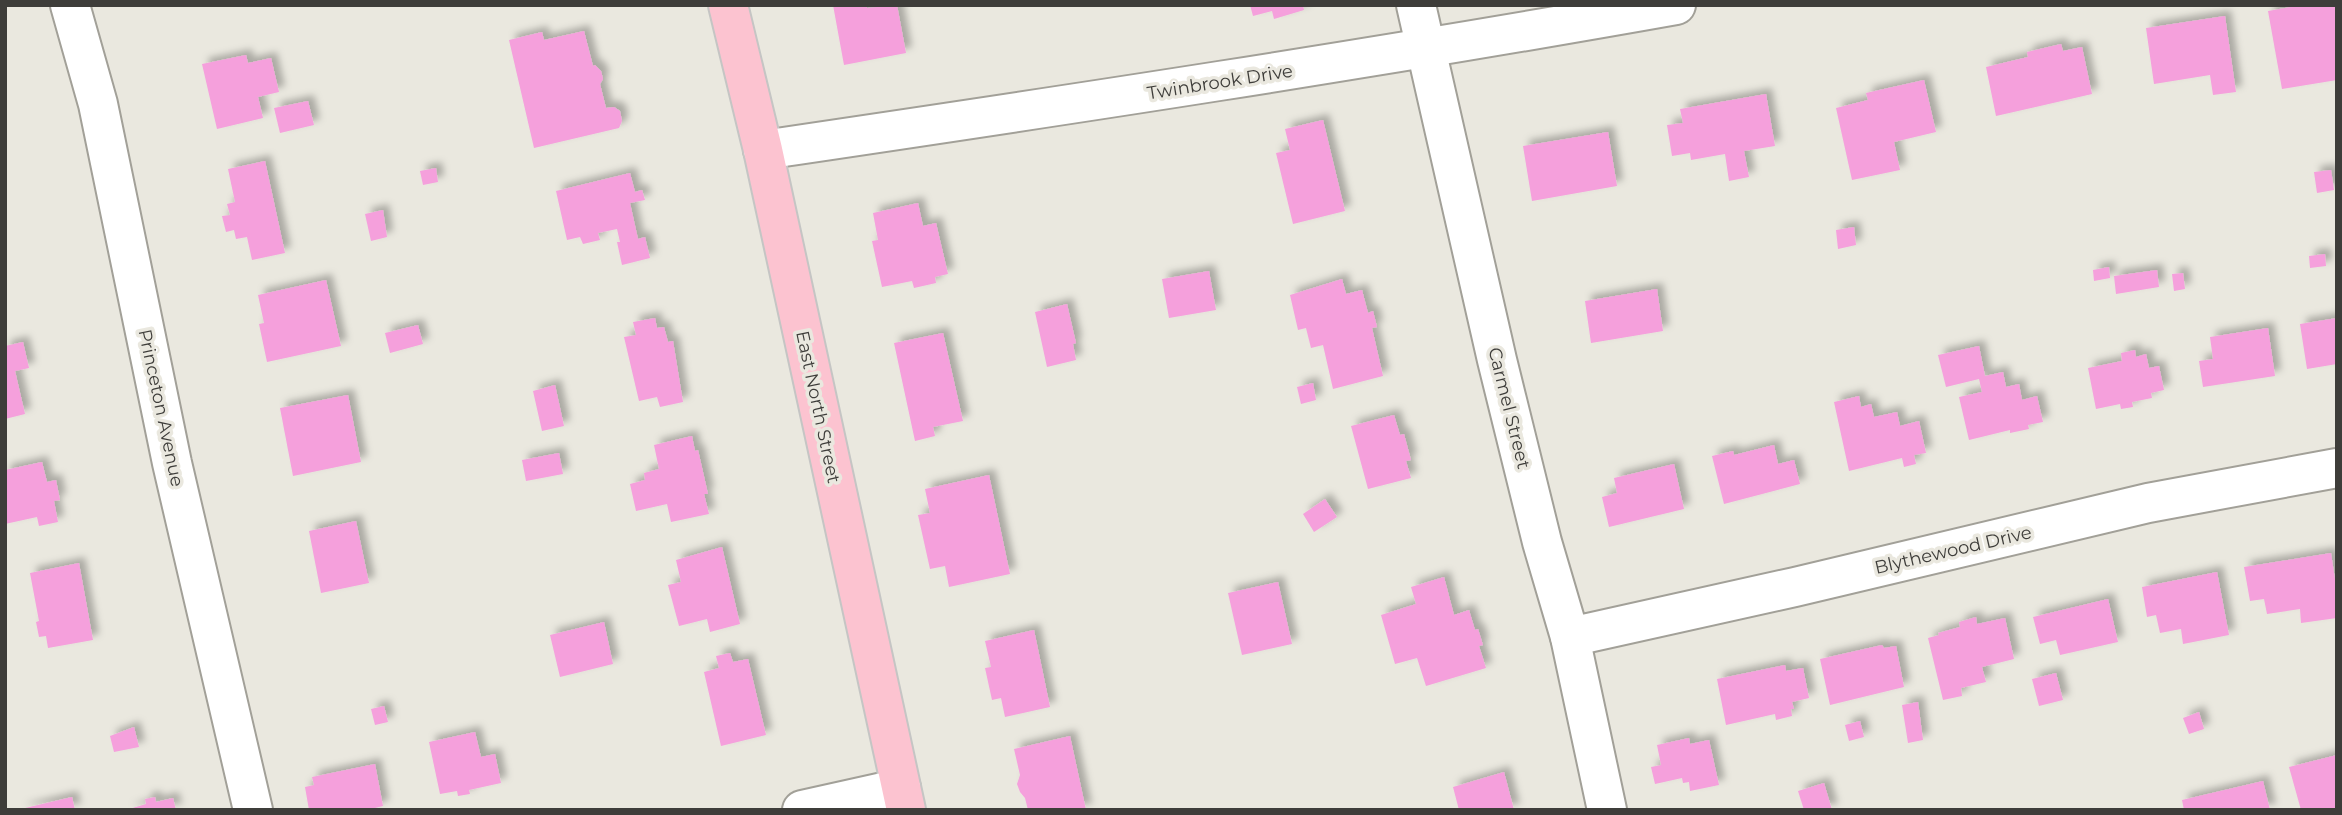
<svg xmlns="http://www.w3.org/2000/svg" width="2342" height="815" viewBox="0 0 2342 815" font-family="Montserrat,sans-serif">
<defs>
<filter id="shadow"><feDropShadow dx="6" dy="-6" stdDeviation="3.5" flood-color="#0004"/></filter>
</defs>
<rect width="100%" height="100%" fill="#eae8df"/>
<g fill="#f5a0dc" filter="url(#shadow)">
<polygon points="833,5 867,5 867,8 897,5 906,53 844,65"/>
<polygon points="1250,5 1303,5 1304,10 1274,19 1272,11 1253,16"/>
<polygon points="2302,5 2337,5 2337,80 2282,89 2268,11"/>
<polygon points="2225,16 2236,92 2213,95 2210,75 2154,84 2146,28"/>
<polygon points="584,31 593,66 595,65 601,71 603,79 600,84 606,108 614,107 620,111 622,121 619,128 534,148 509,40 542,32 544,40"/>
<polygon points="2061,44 2063,51 2082,47 2092,94 1996,116 1986,67 2028,57 2027,52"/>
<polygon points="246,55 248,63 271,58 279,92 258,97 263,118 217,129 202,64"/>
<polygon points="1924,80 1936,132 1894,142 1900,170 1852,180 1836,108 1868,100 1866,93"/>
<polygon points="1766,94 1775,146 1744,151 1749,177 1729,181 1725,154 1691,160 1690,153 1672,156 1667,125 1683,123 1680,109"/>
<polygon points="308,101 314,125 280,133 274,108"/>
<polygon points="1323,120 1345,211 1293,224 1276,153 1290,150 1285,129"/>
<polygon points="1608,132 1617,186 1532,201 1523,146"/>
<polygon points="265,161 285,253 252,260 247,237 236,239 234,230 226,232 222,216 230,215 227,204 235,202 228,169"/>
<polygon points="436,168 438,182 423,185 420,171"/>
<polygon points="2331,170 2334,190 2317,193 2314,172"/>
<polygon points="630,173 635,192 642,190 645,200 630,203 638,239 645,237 650,258 622,265 617,242 620,242 617,229 598,233 600,240 583,244 580,237 567,240 556,191"/>
<polygon points="918,203 923,226 936,223 948,274 935,277 936,283 914,288 912,281 882,287 872,241 878,240 873,213"/>
<polygon points="383,210 387,237 371,241 365,214"/>
<polygon points="1854,227 1856,245 1838,249 1836,230"/>
<polygon points="2325,254 2326,266 2310,268 2309,256"/>
<polygon points="2109,267 2110,278 2094,281 2093,270"/>
<polygon points="2157,270 2159,287 2116,294 2114,276"/>
<polygon points="1209,271 1216,310 1169,318 1162,279"/>
<polygon points="2183,273 2185,289 2174,291 2172,274"/>
<polygon points="1342,279 1346,294 1362,290 1368,313 1373,311 1377,327 1372,328 1383,376 1333,389 1323,345 1311,348 1306,328 1298,330 1290,295"/>
<polygon points="326,280 341,346 267,362 259,324 264,323 258,295"/>
<polygon points="1657,289 1663,331 1591,343 1585,301"/>
<polygon points="1067,304 1076,343 1073,344 1076,360 1047,367 1035,312"/>
<polygon points="655,318 657,328 664,327 668,342 673,341 683,402 660,407 657,397 639,401 624,337 636,335 633,322"/>
<polygon points="2337,318 2337,364 2307,369 2300,324"/>
<polygon points="418,325 423,344 390,353 385,333"/>
<polygon points="2268,328 2275,376 2203,387 2199,361 2213,359 2210,337"/>
<polygon points="943,333 963,421 933,427 935,436 915,441 894,343"/>
<polygon points="23,342 29,368 15,371 25,414 5,419 5,346"/>
<polygon points="1979,346 1985,376 2003,372 2006,387 2019,384 2022,400 2037,396 2043,422 2028,425 2029,429 2010,433 2010,430 1969,440 1959,397 1982,392 1979,379 1946,387 1938,355"/>
<polygon points="2135,350 2136,357 2146,354 2149,368 2159,366 2164,390 2151,393 2152,398 2132,402 2133,407 2121,409 2120,404 2096,409 2088,368 2122,361 2121,353"/>
<polygon points="1313,383 1316,400 1301,404 1297,387"/>
<polygon points="555,385 564,426 542,431 533,391"/>
<polygon points="348,395 361,462 293,476 280,408"/>
<polygon points="1859,396 1861,407 1871,404 1874,417 1897,412 1900,426 1919,421 1926,453 1914,455 1916,464 1904,467 1902,458 1849,471 1834,402"/>
<polygon points="1394,415 1400,435 1404,434 1411,460 1406,461 1411,478 1368,489 1351,426"/>
<polygon points="692,436 695,451 698,450 708,494 704,494 709,514 671,522 667,504 636,511 630,484 645,480 644,473 659,469 654,445"/>
<polygon points="1774,445 1778,464 1794,460 1800,484 1724,504 1712,456 1733,451 1734,455"/>
<polygon points="559,453 563,474 526,481 522,460"/>
<polygon points="42,462 47,482 56,480 60,500 54,501 58,522 39,526 37,517 5,524 5,470"/>
<polygon points="1674,464 1684,509 1609,527 1602,497 1617,493 1614,478"/>
<polygon points="989,475 1010,574 949,587 945,566 930,569 918,515 930,513 925,489"/>
<polygon points="1325,499 1337,517 1314,532 1303,514"/>
<polygon points="356,521 369,583 321,593 309,531"/>
<polygon points="722,547 740,624 710,632 707,619 679,626 668,585 681,582 676,560"/>
<polygon points="2331,553 2337,593 2337,618 2301,623 2300,609 2267,614 2264,599 2250,601 2244,567"/>
<polygon points="79,563 93,640 48,648 46,636 39,637 36,622 39,621 30,573"/>
<polygon points="2217,572 2229,635 2183,644 2181,629 2160,633 2156,615 2147,617 2142,587"/>
<polygon points="1444,577 1454,615 1469,610 1475,630 1478,629 1483,645 1479,646 1486,668 1426,686 1417,658 1395,664 1381,615 1416,604 1411,587"/>
<polygon points="1278,582 1292,644 1242,655 1228,593"/>
<polygon points="2108,599 2118,642 2060,655 2056,640 2040,644 2033,617"/>
<polygon points="1976,617 1977,624 2005,618 2014,659 1982,667 1986,682 1961,688 1962,696 1943,700 1928,638 1939,635 1938,633 1960,627 1959,622"/>
<polygon points="604,622 613,664 560,677 550,635"/>
<polygon points="1034,630 1050,707 1005,717 1001,698 992,700 985,668 991,667 985,641"/>
<polygon points="1882,645 1884,648 1896,646 1904,687 1830,705 1820,659"/>
<polygon points="730,653 733,662 748,659 766,735 721,746 704,672 719,668 716,656"/>
<polygon points="1785,665 1786,671 1803,668 1809,698 1792,702 1794,709 1791,709 1792,716 1776,720 1775,714 1726,725 1717,679"/>
<polygon points="2056,673 2063,700 2039,706 2032,679"/>
<polygon points="1918,702 1923,740 1908,743 1902,705"/>
<polygon points="384,706 388,722 375,725 371,709"/>
<polygon points="2199,712 2204,729 2189,734 2183,718"/>
<polygon points="1860,721 1864,737 1849,741 1845,725"/>
<polygon points="134,727 139,747 114,752 110,736"/>
<polygon points="475,732 481,757 495,754 501,783 469,790 470,794 458,796 457,791 440,794 429,742"/>
<polygon points="1070,736 1086,810 1028,810 1025,798 1020,792 1017,784 1020,775 1014,749"/>
<polygon points="1689,738 1690,744 1709,740 1719,785 1690,791 1689,782 1683,783 1682,778 1655,784 1651,767 1661,765 1657,745"/>
<polygon points="2337,755 2337,810 2301,810 2289,767"/>
<polygon points="375,764 383,806 375,808 375,810 309,810 305,787 314,785 312,777"/>
<polygon points="1504,772 1514,810 1459,810 1453,787"/>
<polygon points="2263,781 2270,810 2184,810 2182,800"/>
<polygon points="1824,783 1832,810 1804,810 1798,791"/>
<polygon points="72,797 75,810 21,810 21,809"/>
<polygon points="155,797 156,802 173,798 176,810 126,810 146,804 145,799"/>
</g>
<g fill="none" stroke-linecap="round" stroke-linejoin="round">
<g stroke="#a2a098" stroke-width="42">
<g id="minor">
<polyline points="70,5 98,104 172,463 253,810"/>
<polyline points="1416,5 1497,360 1542,542 1570,637 1607,810"/>
<path d="M763 150C1068 105 1372 59 1676 5"/>
<polyline points="1570,637 1795,587 2148,503 2337,468"/>
<polyline points="802,810 901,788"/>
</g>
</g>
<g stroke="#c5c5c4" stroke-width="42">
<polyline id="major" points="728,5 763,150 906,810"/>
</g>
<use href="#minor" stroke="#fff" stroke-width="38"/>
<use href="#major" stroke="#fcc3d0" stroke-width="38"/>
</g>
<g text-anchor="middle" stroke-width="7" stroke-linejoin="round" paint-order="stroke">
<g font-size="18" fill="#3e3d3a" stroke="#eae8df">
<text transform="translate(1220 82) rotate(-9)" y="6">Twinbrook Drive</text>
<text transform="translate(818 407) rotate(78)" y="6">East North Street</text>
<text transform="translate(161 408) rotate(78)" y="6">Princeton Avenue</text>
<text transform="translate(1509 408) rotate(76)" y="6">Carmel Street</text>
<text transform="translate(1953 550) rotate(-13)" y="6">Blythewood Drive</text>
</g>
</g>
<rect width="2342" height="815" fill="none" stroke="#3e3d3a" stroke-width="14"/>
</svg>
